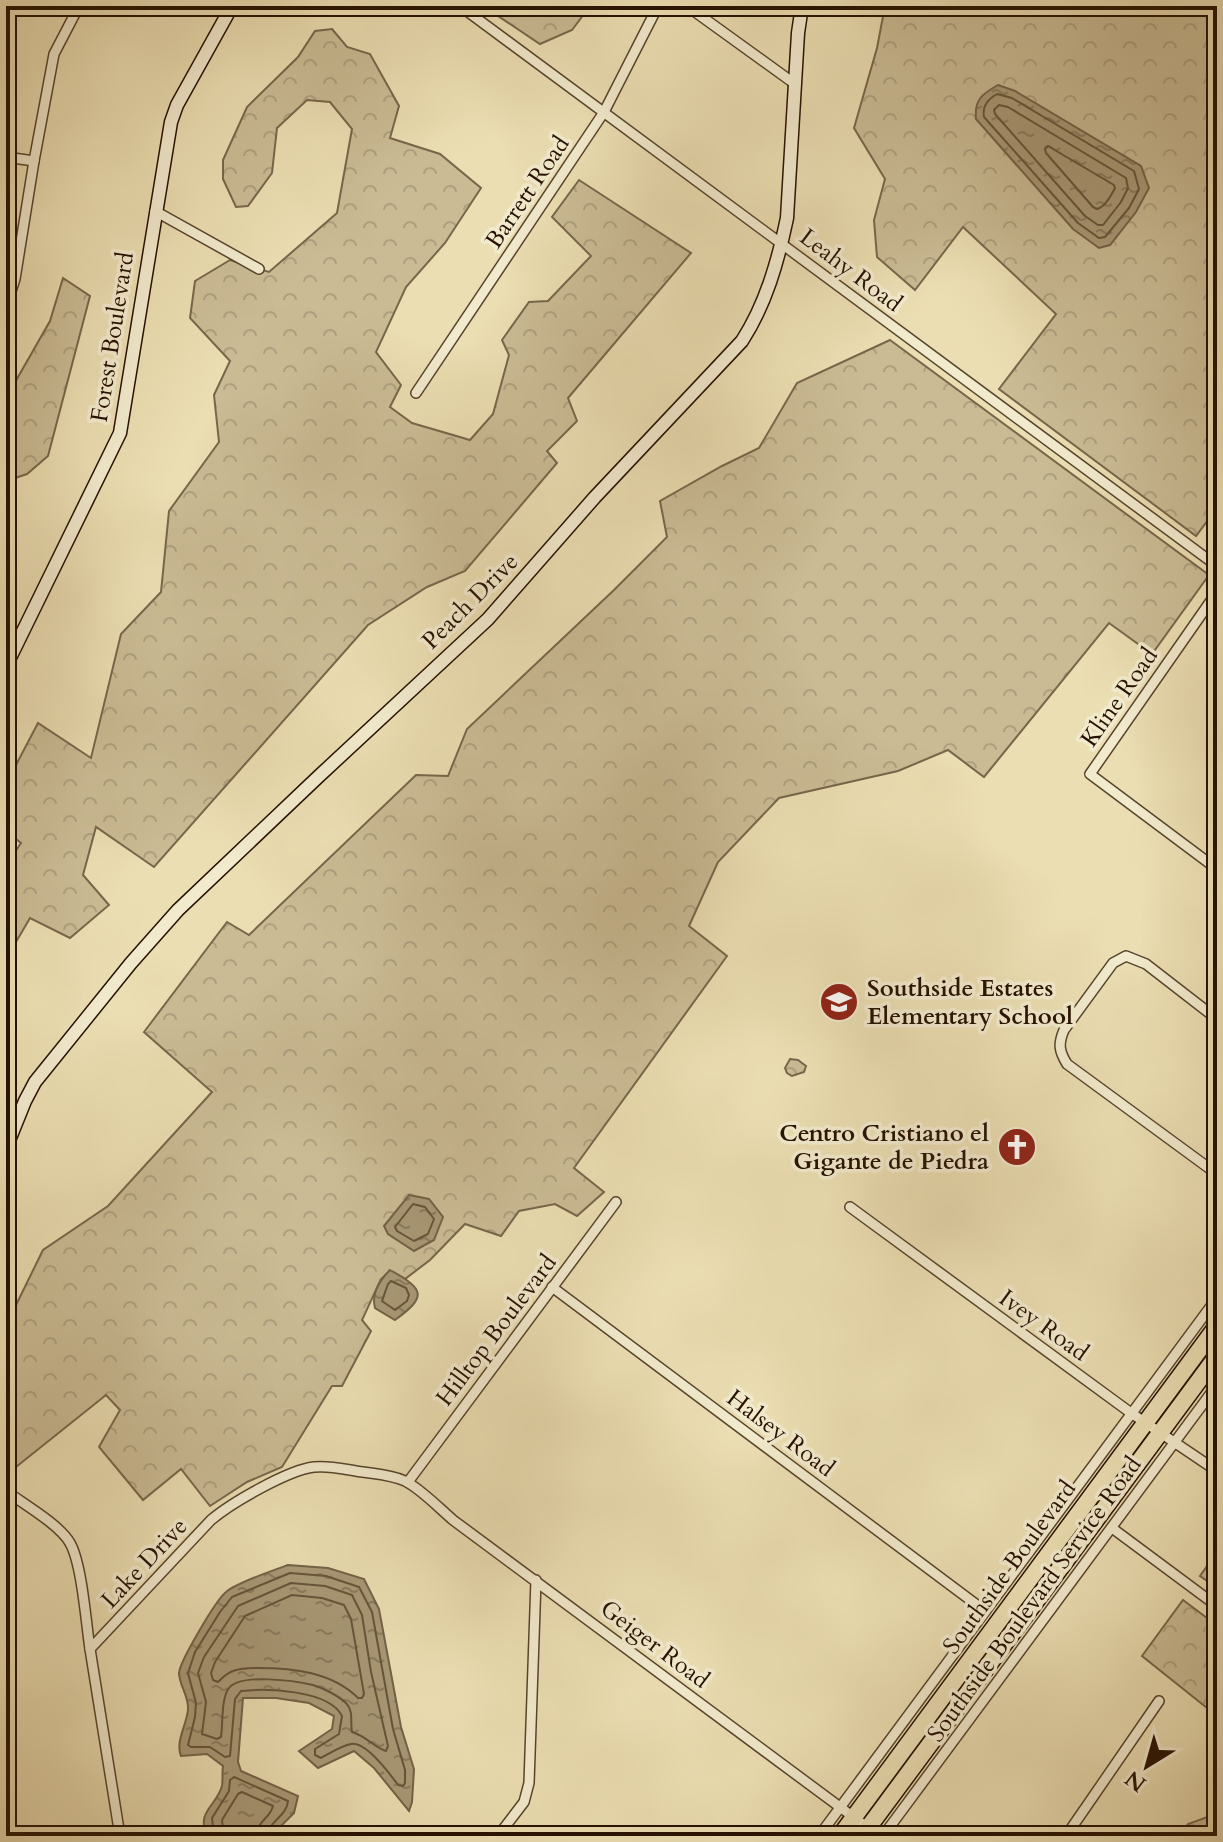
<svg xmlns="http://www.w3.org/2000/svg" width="1223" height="1842" viewBox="0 0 1223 1842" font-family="Cardo,serif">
<defs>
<pattern id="forest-crowns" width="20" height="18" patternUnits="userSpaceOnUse" patternTransform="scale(2)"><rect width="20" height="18" fill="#cabb94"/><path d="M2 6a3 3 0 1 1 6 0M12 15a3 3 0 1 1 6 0" fill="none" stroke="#ada07e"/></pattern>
<pattern id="water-ripples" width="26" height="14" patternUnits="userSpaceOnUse" patternTransform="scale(2)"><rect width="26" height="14" fill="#a89875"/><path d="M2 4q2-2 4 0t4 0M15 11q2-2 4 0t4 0" fill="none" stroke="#897b5e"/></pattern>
</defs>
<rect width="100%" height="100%" fill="#ebdeb2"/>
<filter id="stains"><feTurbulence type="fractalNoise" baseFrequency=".0025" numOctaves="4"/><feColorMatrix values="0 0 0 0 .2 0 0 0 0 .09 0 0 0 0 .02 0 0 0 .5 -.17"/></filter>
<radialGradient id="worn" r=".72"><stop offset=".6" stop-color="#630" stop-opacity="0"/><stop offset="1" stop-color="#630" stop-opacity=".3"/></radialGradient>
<g fill="url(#forest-crowns)" stroke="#78664a" stroke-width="2">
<polygon points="483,6 590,6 572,30 540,44"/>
<polygon points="885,6 1217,6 1217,508 1196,536 999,389 1056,314 963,227 915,290 877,257 874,220 885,179 854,128 877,48"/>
<polygon points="332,29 347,47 370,54 399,106 390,138 440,154 481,188 445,243 406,287 376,352 401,385 390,407 412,423 470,440 493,414 509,355 502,340 529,302 548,301 591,256 552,217 579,180 691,253 568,398 577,421 547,451 557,463 465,571 427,587 368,625 154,867 96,827 83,875 109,905 70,938 30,918 6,959 6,866 21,843 6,831 6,784 38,723 91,758 121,634 161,592 169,511 219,442 214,395 230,361 190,318 195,281 230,260 269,272 337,213 352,129 330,102 307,100 277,128 272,173 248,206 236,207 223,179 223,160 247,107 298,57 315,31"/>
<polygon points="63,278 90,296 48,456 27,474 6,481 6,398 50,321"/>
<polygon points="890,340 1209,575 1152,654 1109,623 984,777 948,750 898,771 779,798 718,862 689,926 727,956 574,1168 604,1192 577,1216 555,1204 519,1211 501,1236 465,1224 430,1260 405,1279 390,1271 381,1279 362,1320 371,1331 342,1386 332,1386 282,1467 247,1482 210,1506 181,1469 143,1500 99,1447 120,1410 106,1395 6,1475 6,1310 16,1305 43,1250 108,1206 212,1092 144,1032 227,922 249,935 416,775 448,776 467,729 614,590 667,537 660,501 722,466 759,448 797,383"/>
<polygon points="790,1059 798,1060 806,1066 804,1072 792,1076 787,1073 785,1068"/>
<polygon points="1217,1552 1217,1588 1200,1576"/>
<polygon points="1183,1600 1207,1618 1207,1638 1212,1638 1217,1635 1217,1716 1142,1656"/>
<polygon points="1210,1816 1217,1819 1217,1836 1178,1836 1188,1824"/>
</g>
<g fill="url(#water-ripples)" stroke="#746246" stroke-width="2">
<path d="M998 85 1015 91 1141 166 1149 188 1136 212 1110 245 1099 248 1073 229 976 119C974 100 982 94 998 85Z"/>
<polygon points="409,1195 429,1199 443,1217 434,1240 414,1251 388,1234 384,1226"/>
<path d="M390 1270C424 1289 428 1296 395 1320L375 1308C371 1293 380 1280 390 1270Z"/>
<path d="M288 1565 328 1568 364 1579 379 1609 401 1727 414 1769 412 1802 409 1811 374 1768 354 1751 318 1768 299 1751 332 1729 334 1716 309 1703 276 1698H243L238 1762 241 1771 298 1796 294 1813 271 1836H207C196 1811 216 1807 222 1786 223 1780 222 1772 223 1766L207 1754 181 1756C175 1741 187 1725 188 1709 189 1696 179 1685 179 1673 180 1661 216 1600 226 1592 236 1583 274 1570 288 1565Z"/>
</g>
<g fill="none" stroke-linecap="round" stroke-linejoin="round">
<g stroke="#67543a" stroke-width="2">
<path d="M997 94 1012 98 1134 171 1139 189 1129 208 1105 237 1099 238 1078 223 984 117C982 106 988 99 997 94Z"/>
<polygon points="999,105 1008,107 1126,178 1128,188 1121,202 1103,225 1098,225 1085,216 995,114 994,110"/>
<path d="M1048 146 1114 185 1115 188C1111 196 1105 207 1097 209L1093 207 1046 153 1045 149Z"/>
<polygon points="413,1204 425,1207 434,1219 428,1234 414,1241 397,1231 395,1227"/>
<polygon points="391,1281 406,1288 409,1295 407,1301 395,1310 382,1301 388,1284"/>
<path d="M290 1573 326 1576 359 1587 372 1612 393 1729 405 1770V1783L403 1786 398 1785C390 1774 366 1741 351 1744 341 1746 330 1753 321 1758L315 1755V1749L339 1734 342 1716C329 1690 267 1688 241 1691L235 1699 230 1756 225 1757 210 1747H191L188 1745 195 1717 196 1703 188 1673 195 1652 220 1612 232 1597Z"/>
<path d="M291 1583 325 1586 352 1595 362 1615 371 1672 388 1746 386 1751C375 1748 366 1736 352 1732 350 1722 354 1711 346 1703 339 1696 323 1688 313 1685 296 1681 240 1673 229 1688 221 1698 223 1724 221 1737L217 1739 202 1734 206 1702 198 1673 204 1657 238 1606Z"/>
<path d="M292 1595 322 1598 344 1605 351 1619 364 1694 362 1698H358C332 1672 293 1668 258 1668 250 1668 241 1668 233 1671 227 1673 223 1677 218 1682L213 1680 211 1673 215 1662 245 1616Z"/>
<path d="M214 1836 212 1818 229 1791 230 1780 234 1777 288 1801C287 1816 269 1821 267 1836"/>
<path d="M224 1836 222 1820 238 1794 242 1792 273 1806C270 1819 257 1820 257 1836"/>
</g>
<g stroke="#57442c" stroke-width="12">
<g id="street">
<polyline points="460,6 1217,566"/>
<polyline points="687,6 795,84"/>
<polyline points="6,157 34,161"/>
<polyline points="155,211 259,269"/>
<polyline points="6,307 15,279 34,161 54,54 79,6"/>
<polyline points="416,393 604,112 658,6"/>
<polyline points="1217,592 1090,774 1217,869"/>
<path d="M1217 1019 1146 964 1126 956 1113 963 1064 1030C1058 1044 1059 1051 1067 1064L1217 1174"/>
<polyline points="850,1207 1131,1413 1217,1471"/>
<polyline points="552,1287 985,1611"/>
<polyline points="408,1482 616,1202"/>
<path d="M6 1491C24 1504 60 1525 70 1543 82 1564 86 1623 90 1649"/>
<polyline points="1112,1528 1217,1606"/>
<path d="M120 1836 90 1649 211 1520C231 1503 288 1470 314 1467 330 1465 347 1470 363 1472 377 1474 392 1475 405 1481 421 1489 439 1508 453 1520L879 1836"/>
<polyline points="498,1836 524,1802 529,1783 536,1580"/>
<polyline points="819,1836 1217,1298"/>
<polyline points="883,1836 1217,1385"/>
<polyline points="1066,1836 1159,1701"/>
</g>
</g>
<g stroke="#261100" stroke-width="15">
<g id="secondary">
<polyline points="6,666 120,433 171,122 177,105 232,6"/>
<path d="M6 1148 25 1101 35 1082 131 963 178 910 318 777 488 619 595 497 742 341C766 304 778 261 787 218L798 33 802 6"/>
</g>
</g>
<g stroke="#261100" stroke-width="19">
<g id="highway">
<polyline points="840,1836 1217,1326"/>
<polyline points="862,1836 1217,1356"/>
</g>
</g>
<use href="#street" stroke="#f2eacd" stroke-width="9"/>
<use href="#secondary" stroke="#f2eacd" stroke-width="12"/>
<use href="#highway" stroke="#ebdeb2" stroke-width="16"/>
</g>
<defs>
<g id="school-disc" transform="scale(2)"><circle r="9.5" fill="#8f2418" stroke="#f2eacd"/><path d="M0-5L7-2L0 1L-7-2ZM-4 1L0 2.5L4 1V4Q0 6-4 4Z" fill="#fff"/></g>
<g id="church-disc" transform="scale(2)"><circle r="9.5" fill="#8f2418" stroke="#f2eacd"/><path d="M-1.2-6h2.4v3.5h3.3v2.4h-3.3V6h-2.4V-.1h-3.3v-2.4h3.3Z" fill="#fff"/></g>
</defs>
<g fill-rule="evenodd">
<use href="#school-disc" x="839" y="1002"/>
<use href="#church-disc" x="1017" y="1147"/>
</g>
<g text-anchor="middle" stroke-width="7" stroke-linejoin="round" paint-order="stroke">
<g font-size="24" fill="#261100" stroke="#f2eacd">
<text transform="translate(527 192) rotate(-56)" y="8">Barrett Road</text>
<text transform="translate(851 270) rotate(37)" y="8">Leahy Road</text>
<text transform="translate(112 337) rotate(-81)" y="8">Forest Boulevard</text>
<text transform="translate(470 601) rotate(-45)" y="8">Peach Drive</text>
<text transform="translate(1119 697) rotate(-55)" y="8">Kline Road</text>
<text transform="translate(1044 1325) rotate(36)" y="8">Ivey Road</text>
<text transform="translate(496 1330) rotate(-53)" y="8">Hilltop Boulevard</text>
<text transform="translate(781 1433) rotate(37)" y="8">Halsey Road</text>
<text transform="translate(144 1563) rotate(-47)" y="8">Lake Drive</text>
<text transform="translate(1009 1567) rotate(-54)" y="8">Southside Boulevard</text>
<text transform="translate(1034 1599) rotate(-54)" y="8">Southside Boulevard Service Road</text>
<text transform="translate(655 1644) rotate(37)" y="8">Geiger Road</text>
</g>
<g font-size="24" font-weight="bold" fill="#261100" stroke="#f2eacd" text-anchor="start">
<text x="867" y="996">Southside Estates<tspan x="867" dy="28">Elementary School</tspan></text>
<text x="989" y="1141" text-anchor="end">Centro Cristiano el<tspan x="989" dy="28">Gigante de Piedra</tspan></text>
</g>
</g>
<rect width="1223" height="1842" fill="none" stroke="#ebdeb2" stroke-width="32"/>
<rect x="8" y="8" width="1207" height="1826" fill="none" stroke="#261100" stroke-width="4"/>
<rect x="16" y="16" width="1191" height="1810" fill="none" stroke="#261100" stroke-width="2"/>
<g transform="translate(1147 1766) rotate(217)" stroke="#f2eacd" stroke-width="6" paint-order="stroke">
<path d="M0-6L14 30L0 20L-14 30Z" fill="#261100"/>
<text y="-12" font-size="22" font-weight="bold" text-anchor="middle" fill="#261100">N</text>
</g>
<rect width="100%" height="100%" filter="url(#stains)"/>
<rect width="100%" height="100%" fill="url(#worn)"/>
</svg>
